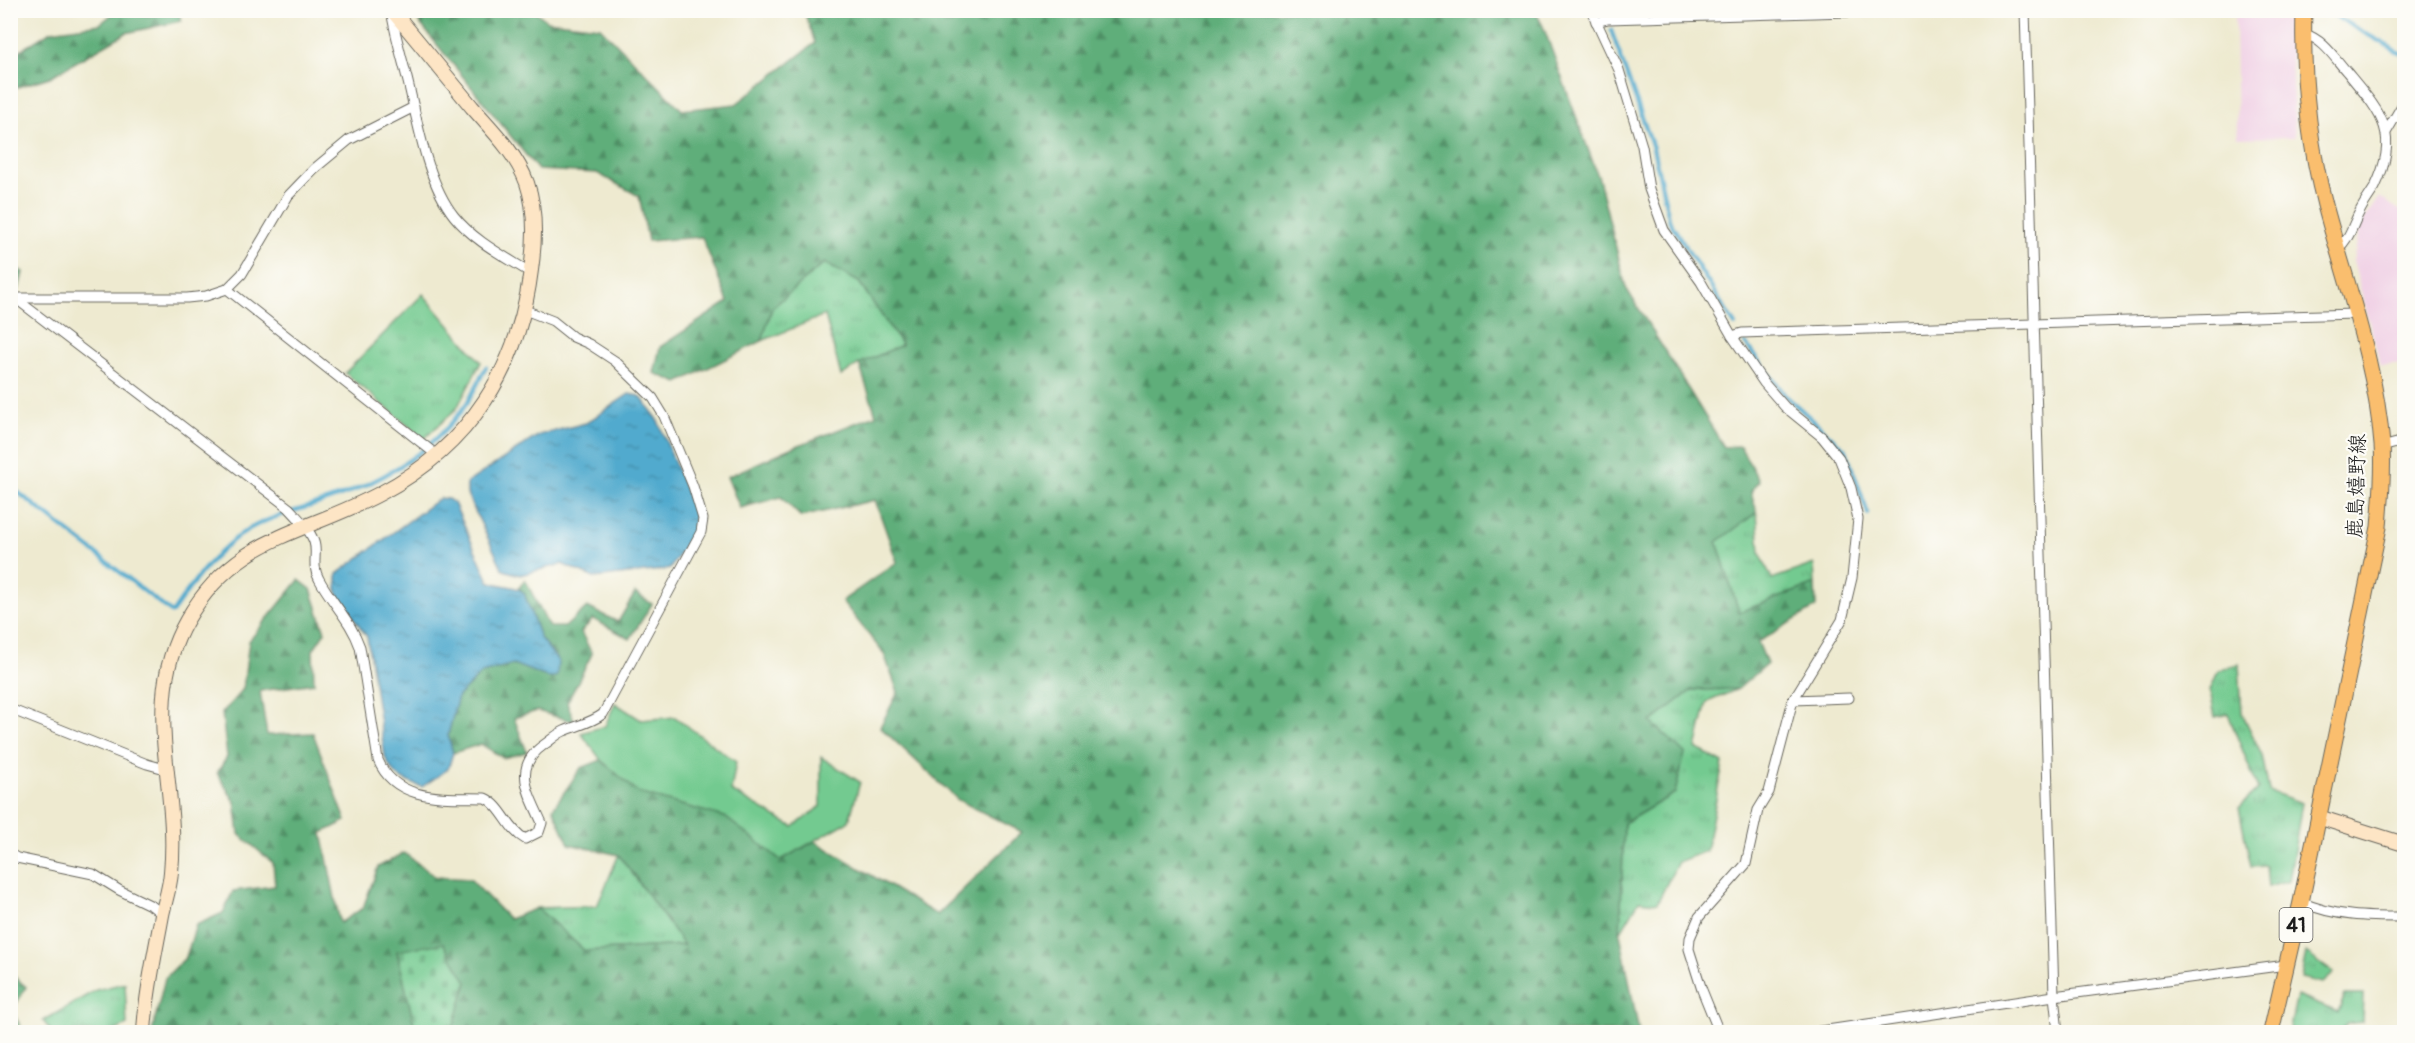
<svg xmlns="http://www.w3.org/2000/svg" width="2415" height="1043" viewBox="0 0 2415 1043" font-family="Pangolin,'Klee One',sans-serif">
<defs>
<pattern id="grass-tufts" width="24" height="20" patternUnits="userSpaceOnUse" patternTransform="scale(1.5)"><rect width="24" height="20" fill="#73ca90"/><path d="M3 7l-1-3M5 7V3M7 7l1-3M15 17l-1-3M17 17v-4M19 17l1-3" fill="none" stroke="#63ad7c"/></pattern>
<pattern id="forest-firs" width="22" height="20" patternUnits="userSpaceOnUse" patternTransform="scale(1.5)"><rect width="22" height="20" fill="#5eae7a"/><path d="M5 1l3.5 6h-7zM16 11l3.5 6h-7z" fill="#4d8d63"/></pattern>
<pattern id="cemetery-stones" width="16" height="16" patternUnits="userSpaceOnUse" patternTransform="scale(1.5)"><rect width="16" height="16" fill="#73ca90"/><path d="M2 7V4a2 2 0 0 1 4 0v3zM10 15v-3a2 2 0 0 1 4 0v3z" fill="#63ad7c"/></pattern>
<pattern id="water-ripples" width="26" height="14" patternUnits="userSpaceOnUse" patternTransform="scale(1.5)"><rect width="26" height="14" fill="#51aace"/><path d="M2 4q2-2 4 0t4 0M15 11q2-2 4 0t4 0" fill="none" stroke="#428aa6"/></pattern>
</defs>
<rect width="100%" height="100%" fill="#fdfcf7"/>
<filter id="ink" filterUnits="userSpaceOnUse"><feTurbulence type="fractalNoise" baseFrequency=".0167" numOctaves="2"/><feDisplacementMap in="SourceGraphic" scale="12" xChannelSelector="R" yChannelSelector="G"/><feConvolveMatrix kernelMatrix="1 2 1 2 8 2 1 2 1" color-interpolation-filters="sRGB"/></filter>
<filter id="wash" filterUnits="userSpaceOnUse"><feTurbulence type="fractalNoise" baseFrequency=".008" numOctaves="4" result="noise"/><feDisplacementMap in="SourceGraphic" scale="24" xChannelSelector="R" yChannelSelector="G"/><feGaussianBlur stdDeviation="1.35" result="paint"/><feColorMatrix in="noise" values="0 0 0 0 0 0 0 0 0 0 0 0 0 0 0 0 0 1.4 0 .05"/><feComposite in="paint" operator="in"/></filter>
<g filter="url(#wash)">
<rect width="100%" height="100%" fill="#eeead0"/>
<g fill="#f0d0e5">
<polygon points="2235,16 2289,20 2295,137 2237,138"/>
<polygon points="2379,197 2404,213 2404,364 2381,366 2353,261 2361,224"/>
</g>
<g fill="url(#grass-tufts)" stroke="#487356" stroke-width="1.5">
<polygon points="824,263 859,282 902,345 859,364 841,376 825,315 762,341 772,308"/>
<polygon points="423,294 481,362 457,408 424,439 345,373"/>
<polygon points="1757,512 1760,553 1772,579 1814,564 1815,584 1739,613 1717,542"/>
<polygon points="2239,664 2242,713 2262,755 2269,791 2302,803 2289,881 2268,887 2266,866 2251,867 2239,808 2258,789 2228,714 2215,717 2210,690 2218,671"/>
<polygon points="1738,689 1707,702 1696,748 1723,763 1706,851 1678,862 1657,903 1639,901 1620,933 1624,823 1675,793 1651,722 1692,690"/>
<polygon points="619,854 684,945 585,951 537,908 597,906"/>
<polygon points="2306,953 2334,973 2323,983 2301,978"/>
<polygon points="125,983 127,1025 113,1032 52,1032 43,1021 96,990"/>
<polygon points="2345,995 2363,995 2362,1022 2346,1024 2343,1032 2295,1032 2290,1028 2297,996 2338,1012"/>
</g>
<g fill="url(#forest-firs)" stroke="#3d654b" stroke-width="1.5">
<polygon points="116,11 130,11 149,16 162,11 179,11 181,21 126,33 50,77 11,89 11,53 13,55 51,31 100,24"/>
<polygon points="410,11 535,11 547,21 600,27 682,110 736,104 815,43 804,11 1535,11 1543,26 1599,179 1626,288 1724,447 1740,446 1759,481 1751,492 1757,512 1717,542 1739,612 1815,584 1816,607 1758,642 1767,664 1738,689 1692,690 1651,722 1685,753 1675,793 1624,823 1620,933 1639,1032 452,1032 467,982 397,952 416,1032 152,1032 165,978 186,957 196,925 223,913 233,891 275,886 273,863 239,834 235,802 217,773 227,757 222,713 243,689 249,641 299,580 311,589 325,632 313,650 314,683 260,691 267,735 313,733 346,821 322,833 340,923 363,908 378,867 404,853 436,877 470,879 509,919 537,908 585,951 684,945 619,855 569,844 553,808 581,768 601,760 639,793 725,817 781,860 815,841 937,915 1022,832 958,800 880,727 898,692 884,654 842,601 897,562 875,500 801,517 781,497 740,508 727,477 789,449 876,415 859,364 902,345 859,282 824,263 772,308 762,341 678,383 654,373 660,347 728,302 702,237 648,241 639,196 597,173 538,170"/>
<polygon points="11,265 23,272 19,289 11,288"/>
<polygon points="525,579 549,627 565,627 587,607 618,622 635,593 652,604 630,639 593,619 581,632 592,654 567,703 575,722 537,711 514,718 527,752 503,758 481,744 453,753 448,735 458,696 482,673 513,664 550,678 558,661 540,638 524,593 519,588"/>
<polygon points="10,973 26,987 12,1011 24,1032 11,1032"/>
</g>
<polygon fill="url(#cemetery-stones)" stroke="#487356" stroke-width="1.5" points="443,943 467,982 452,1032 416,1032 397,951"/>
<polygon fill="#73ca90" stroke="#487356" stroke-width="1.5" points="615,703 641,720 675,717 736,762 731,791 793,827 821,806 821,757 860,782 849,821 781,860 725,817 639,793 601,760 581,733 605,726"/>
<g fill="url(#water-ripples)" stroke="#366375" stroke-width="1.5">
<polygon points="629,394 640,396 657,418 694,512 694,530 670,569 594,578 562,564 520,575 503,570 467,494 467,483 539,435 586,423"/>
<path d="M440 498 448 499 454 503 489 581C500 587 515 584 524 593L540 638 558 661 557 676 550 678 513 664 482 673 458 696 448 735 453 753 448 769 422 787C401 780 394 777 385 757L367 637 337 593V574Z"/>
</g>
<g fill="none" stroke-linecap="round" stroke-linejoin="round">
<g stroke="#51aace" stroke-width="4">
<polyline points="2327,12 2404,55"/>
<polyline points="1611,30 1653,148 1670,222 1735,325"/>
<polyline points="1745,343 1786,396 1846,450 1868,514"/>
<path d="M10 486 172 613C191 585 210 558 237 537 261 518 297 511 326 501 376 485 434 451 464 407 473 395 479 380 486 367"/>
</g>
</g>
</g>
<g filter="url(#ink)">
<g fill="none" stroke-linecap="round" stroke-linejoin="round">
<g stroke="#66645b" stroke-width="11">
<g id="street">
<path d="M391 10C395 35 402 58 408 82 418 123 427 182 454 216 474 241 504 256 531 273"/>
<polyline points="1591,10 1619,70 1642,146 1649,189 1664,230 1701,282 1732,336 1764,383 1785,407 1822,437 1839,458 1851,488 1858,519 1852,578 1842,620 1793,700 1769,792 1758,810 1746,864 1699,917 1690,938 1689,949 1702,990 1719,1032"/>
<polyline points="2025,10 2054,996 2058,1032"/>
<polyline points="2264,10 2304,12"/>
<polyline points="1596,22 1608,19 1915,10"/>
<path d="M2303 33C2324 40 2333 56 2347 72 2381 113 2401 133 2375 187 2370 195 2364 203 2360 211 2351 228 2352 235 2337 250"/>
<polyline points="2387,131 2404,102"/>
<polyline points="227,289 438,456"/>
<path d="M15 298 289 508C297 517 310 529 314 542 318 553 311 565 319 579 332 603 351 621 360 647L378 760C396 803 446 797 485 798 503 806 507 829 525 839L539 832 542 823C529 793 511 767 545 744 551 740 557 734 564 731 578 725 591 723 603 714L701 532 703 519 693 486 664 416 653 398 615 361 589 344 573 337 553 321 525 310"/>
<polyline points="16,298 187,298 206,296 227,289 242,274 288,196 314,169 349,140 414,107"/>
<polyline points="1732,336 1742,333 2355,314"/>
<polyline points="2382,447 2404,441"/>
<polyline points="1793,700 1849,698"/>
<polyline points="10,709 147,764 165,769"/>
<polyline points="10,854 17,858 93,874 119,890 152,906 162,914"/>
<path d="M2301 902C2335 917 2368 917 2404 917"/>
<polyline points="1814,1032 2054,996 2286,965"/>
</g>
</g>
<g stroke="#66645b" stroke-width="16">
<g id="secondary">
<polyline points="2318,817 2404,844"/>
<path d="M144 1032C146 993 155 954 162 915 165 901 170 887 171 872 180 785 139 703 187 620 236 535 303 535 381 493 470 446 519 368 531 270 535 242 536 209 527 183 516 153 492 130 472 107 446 75 419 43 392 10"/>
</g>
</g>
<g stroke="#66645b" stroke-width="17">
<path id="primary" d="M2271 1032 2301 902 2379 527C2381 500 2384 472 2382 445 2376 363 2346 284 2325 205 2309 143 2302 75 2304 10"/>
</g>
<use href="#street" stroke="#fff" stroke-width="9"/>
<use href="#secondary" stroke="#fde5c5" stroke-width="14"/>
<use href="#primary" stroke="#fabe6e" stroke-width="15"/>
</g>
</g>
<g text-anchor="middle" stroke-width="4.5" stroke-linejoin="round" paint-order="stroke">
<rect fill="#fdfcf7" stroke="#605f5e" stroke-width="1.5" x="2279.5" y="908" width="33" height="34" rx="4.5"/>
<g font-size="20" font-weight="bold" fill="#1c1c1c">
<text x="2296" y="932">41</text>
</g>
<g font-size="21" fill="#1c1c1c" stroke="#fdfcf7">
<text transform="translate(2356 486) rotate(-88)" y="7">鹿島嬉野線</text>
</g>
</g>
<rect width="2415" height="1043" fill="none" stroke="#fdfcf7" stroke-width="36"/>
</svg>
